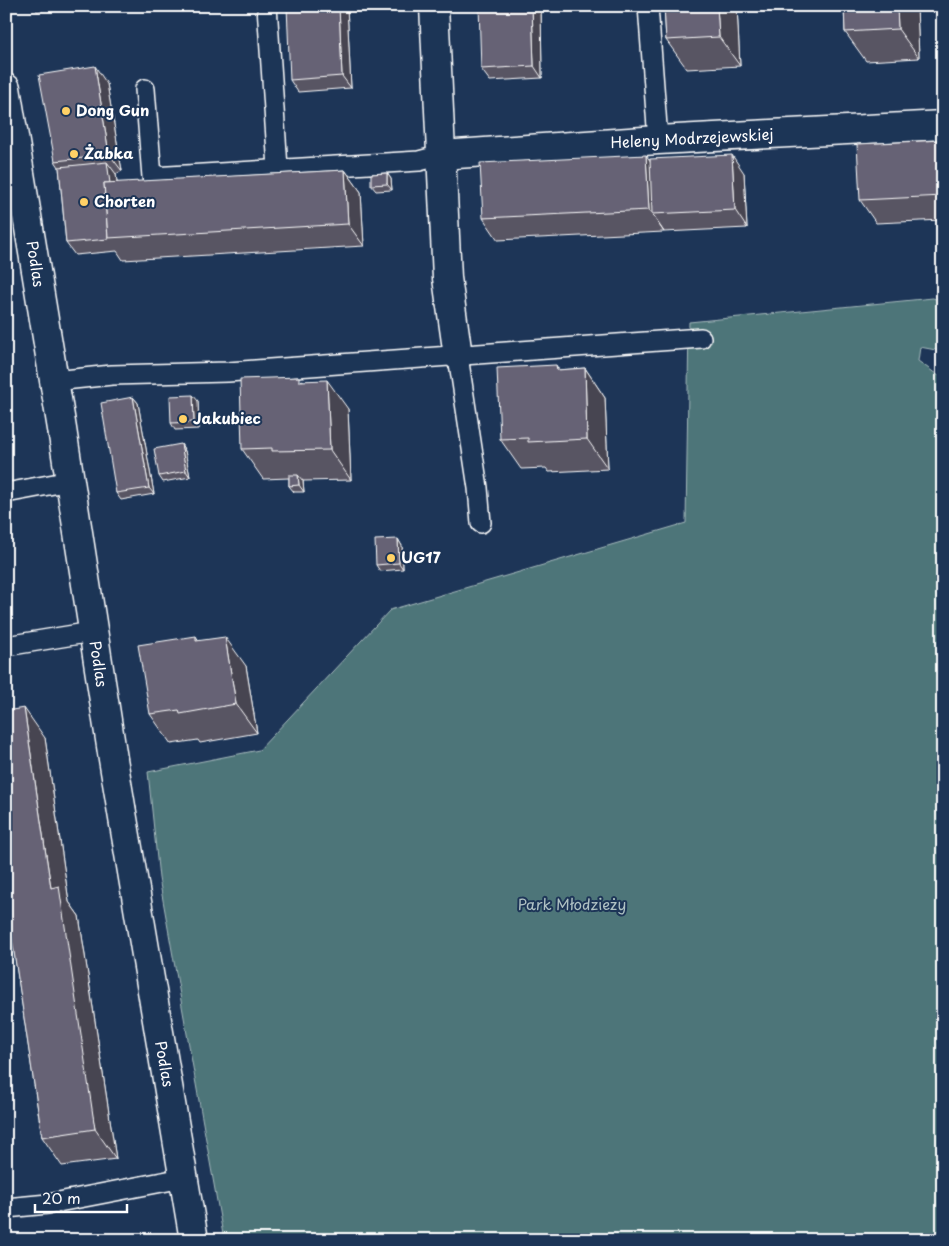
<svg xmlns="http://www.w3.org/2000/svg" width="949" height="1246" viewBox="0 0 949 1246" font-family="'Playpen Sans',sans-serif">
<rect width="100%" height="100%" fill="#1d3557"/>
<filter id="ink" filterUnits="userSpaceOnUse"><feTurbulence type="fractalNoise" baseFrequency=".02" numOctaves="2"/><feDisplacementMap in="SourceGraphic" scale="10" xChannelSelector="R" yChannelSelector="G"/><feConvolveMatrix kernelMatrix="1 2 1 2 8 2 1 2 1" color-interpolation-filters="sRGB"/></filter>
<g filter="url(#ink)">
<polygon fill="#4d7579" stroke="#a6babc" points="933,298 943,302 943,348 941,351 920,347 918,361 943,379 943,1240 224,1240 159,878 148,772 259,750 390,610 686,523 689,322"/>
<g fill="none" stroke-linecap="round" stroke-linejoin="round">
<g stroke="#fff" stroke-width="22">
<g id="service">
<polyline points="267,6 278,168"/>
<polyline points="648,6 658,140"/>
<polyline points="145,89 152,177 419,161 442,155"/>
<polyline points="458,356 478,488 481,523"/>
<polyline points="54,381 112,375 228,372 701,338"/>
<polyline points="6,493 70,481"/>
<polyline points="6,646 92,632"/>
<polyline points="6,1208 48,1204 183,1178"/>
</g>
</g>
<g stroke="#fff" stroke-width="31">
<g id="minor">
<polyline points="434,6 447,278 458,356"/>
<polyline points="6,88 62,429 113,759 194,1240"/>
<polyline points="442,155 658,140 943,125"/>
</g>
</g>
<use href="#service" stroke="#1d3557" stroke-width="19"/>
<use href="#minor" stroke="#1d3557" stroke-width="28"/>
</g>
<g fill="#585464" stroke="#fff">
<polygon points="34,6 67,6 37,11"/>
<polygon points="347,6 351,88 298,92 290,80"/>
<polygon points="541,6 542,78 490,81 481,69"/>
<polygon points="664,6 737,6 740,66 687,69 666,40"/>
<polygon points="844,6 917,6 919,58 866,61 845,32"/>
<polygon points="107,84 122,171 116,174 117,183 345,170 361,192 364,246 123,260 117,251 75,255 66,243 59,167 55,161"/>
<polygon points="943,140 943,220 876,223 860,200"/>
<polygon points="387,173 391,179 392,190 376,191 371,185"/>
<polygon points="744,173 747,228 498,240 483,218"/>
<polygon points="556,365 559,370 585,368 605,398 608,469 549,472 546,468 521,469 500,439"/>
<polygon points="302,380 348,409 351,480 303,481 304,492 294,492 289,486 289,478 263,479 242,449"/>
<polygon points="133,397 138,403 154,494 121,500 116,493"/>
<polygon points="198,401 199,429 175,430 171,423"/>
<polygon points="181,444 185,451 190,477 163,482 159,476"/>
<polygon points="398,539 402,546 403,569 380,571 376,565"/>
<polygon points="196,636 199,641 246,666 257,733 200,743 198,740 171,744 150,714"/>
<polygon points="6,711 45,738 69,902 79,916 116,1159 62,1166 42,1137 8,911 6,909"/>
</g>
<g fill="#474551" stroke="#fff">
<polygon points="339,6 347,6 351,88 342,76"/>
<polygon points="532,6 541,6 542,78 534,66"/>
<polygon points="717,6 737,6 740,66 719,37"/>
<polygon points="897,6 917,6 919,58 898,29"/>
<polygon points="95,66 107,84 122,171 109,154"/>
<polygon points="646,155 662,177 652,214 664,232 649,210"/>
<polygon points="732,155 744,173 747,228 735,210"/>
<polygon points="107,162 116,174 120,206 114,237"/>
<polygon points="345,170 361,192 364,246 348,224"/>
<polygon points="387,173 391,179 392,190 387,184"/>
<polygon points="585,368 605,398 608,469 587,439"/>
<polygon points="327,380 348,409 351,480 330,450"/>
<polygon points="193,395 198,401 199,429 194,422"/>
<polygon points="133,397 138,403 154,494 149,488"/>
<polygon points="181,444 185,451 190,477 186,471"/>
<polygon points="298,475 303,481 304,492 299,485"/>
<polygon points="398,539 402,546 403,569 399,563"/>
<polygon points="225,637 246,666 257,733 236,704"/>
<polygon points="24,708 45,738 69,902 79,916 116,1159 95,1129 51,888"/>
</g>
<g fill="#666274" stroke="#fff">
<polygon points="287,6 339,6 342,76 290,80"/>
<polygon points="479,6 532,6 534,66 481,69"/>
<polygon points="664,6 717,6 719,37 666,40"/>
<polygon points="844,6 897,6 898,29 845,32"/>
<polygon points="95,66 109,154 103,156 55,161 39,75"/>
<polygon points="943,140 943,196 860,200 857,144"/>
<polygon points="646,155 649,210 483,218 480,163"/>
<polygon points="732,155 735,210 652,214 650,159"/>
<polygon points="107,162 110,183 104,183 108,239 66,243 59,167"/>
<polygon points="345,170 348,224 108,238 104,183"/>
<polygon points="387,173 387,184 371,185 371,174"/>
<polygon points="556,365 557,370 585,368 587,439 528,442 528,438 500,439 497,368"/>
<polygon points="299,377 299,381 327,380 330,450 272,451 272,448 242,449 240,379"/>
<polygon points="193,395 194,422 171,423 170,396"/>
<polygon points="133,397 149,488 116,493 101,403"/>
<polygon points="181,444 186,471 159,476 154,449"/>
<polygon points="289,475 298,475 299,485 289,486"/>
<polygon points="398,539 399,563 376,565 375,540"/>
<polygon points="196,636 196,641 225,637 236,704 180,714 179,710 150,714 138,645"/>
<polygon points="24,708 51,888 59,886 95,1129 42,1137 6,899 6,711"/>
</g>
</g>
<g fill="#ffd166" stroke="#1d3557" stroke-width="2">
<circle cx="66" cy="111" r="5"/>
<circle cx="74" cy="154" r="5"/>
<circle cx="84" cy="202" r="5"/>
<circle cx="183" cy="419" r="5"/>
<circle cx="391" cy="558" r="5"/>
</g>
<g text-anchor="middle" stroke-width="4" stroke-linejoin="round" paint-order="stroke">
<g font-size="15" font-weight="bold" fill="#fff" stroke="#1d3557" text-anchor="start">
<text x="76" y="116">Dong Gun</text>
<text x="84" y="159">Żabka</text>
<text x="94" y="207">Chorten</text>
<text x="193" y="424">Jakubiec</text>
<text x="401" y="563">UG17</text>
</g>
<g font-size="15" fill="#fff" stroke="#1d3557">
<text transform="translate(692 139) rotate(-3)" y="5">Heleny Modrzejewskiej</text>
<text transform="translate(35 264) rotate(81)" y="5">Podlas</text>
<text transform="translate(98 664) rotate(81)" y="5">Podlas</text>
<text transform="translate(164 1064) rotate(80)" y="5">Podlas</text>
</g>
<g font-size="15" fill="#afc1c3" stroke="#1d3557">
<text x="572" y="910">Park Młodzieży</text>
</g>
</g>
<rect width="949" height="1246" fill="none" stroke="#1d3557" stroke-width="25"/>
<rect x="12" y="12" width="924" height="1221" fill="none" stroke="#fff" stroke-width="2" filter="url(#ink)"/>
<path d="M35 1204v8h92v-8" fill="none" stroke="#ffffff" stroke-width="2.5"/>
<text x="42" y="1204" font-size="15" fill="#ffffff" stroke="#1d3557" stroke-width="4" paint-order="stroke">20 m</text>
</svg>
